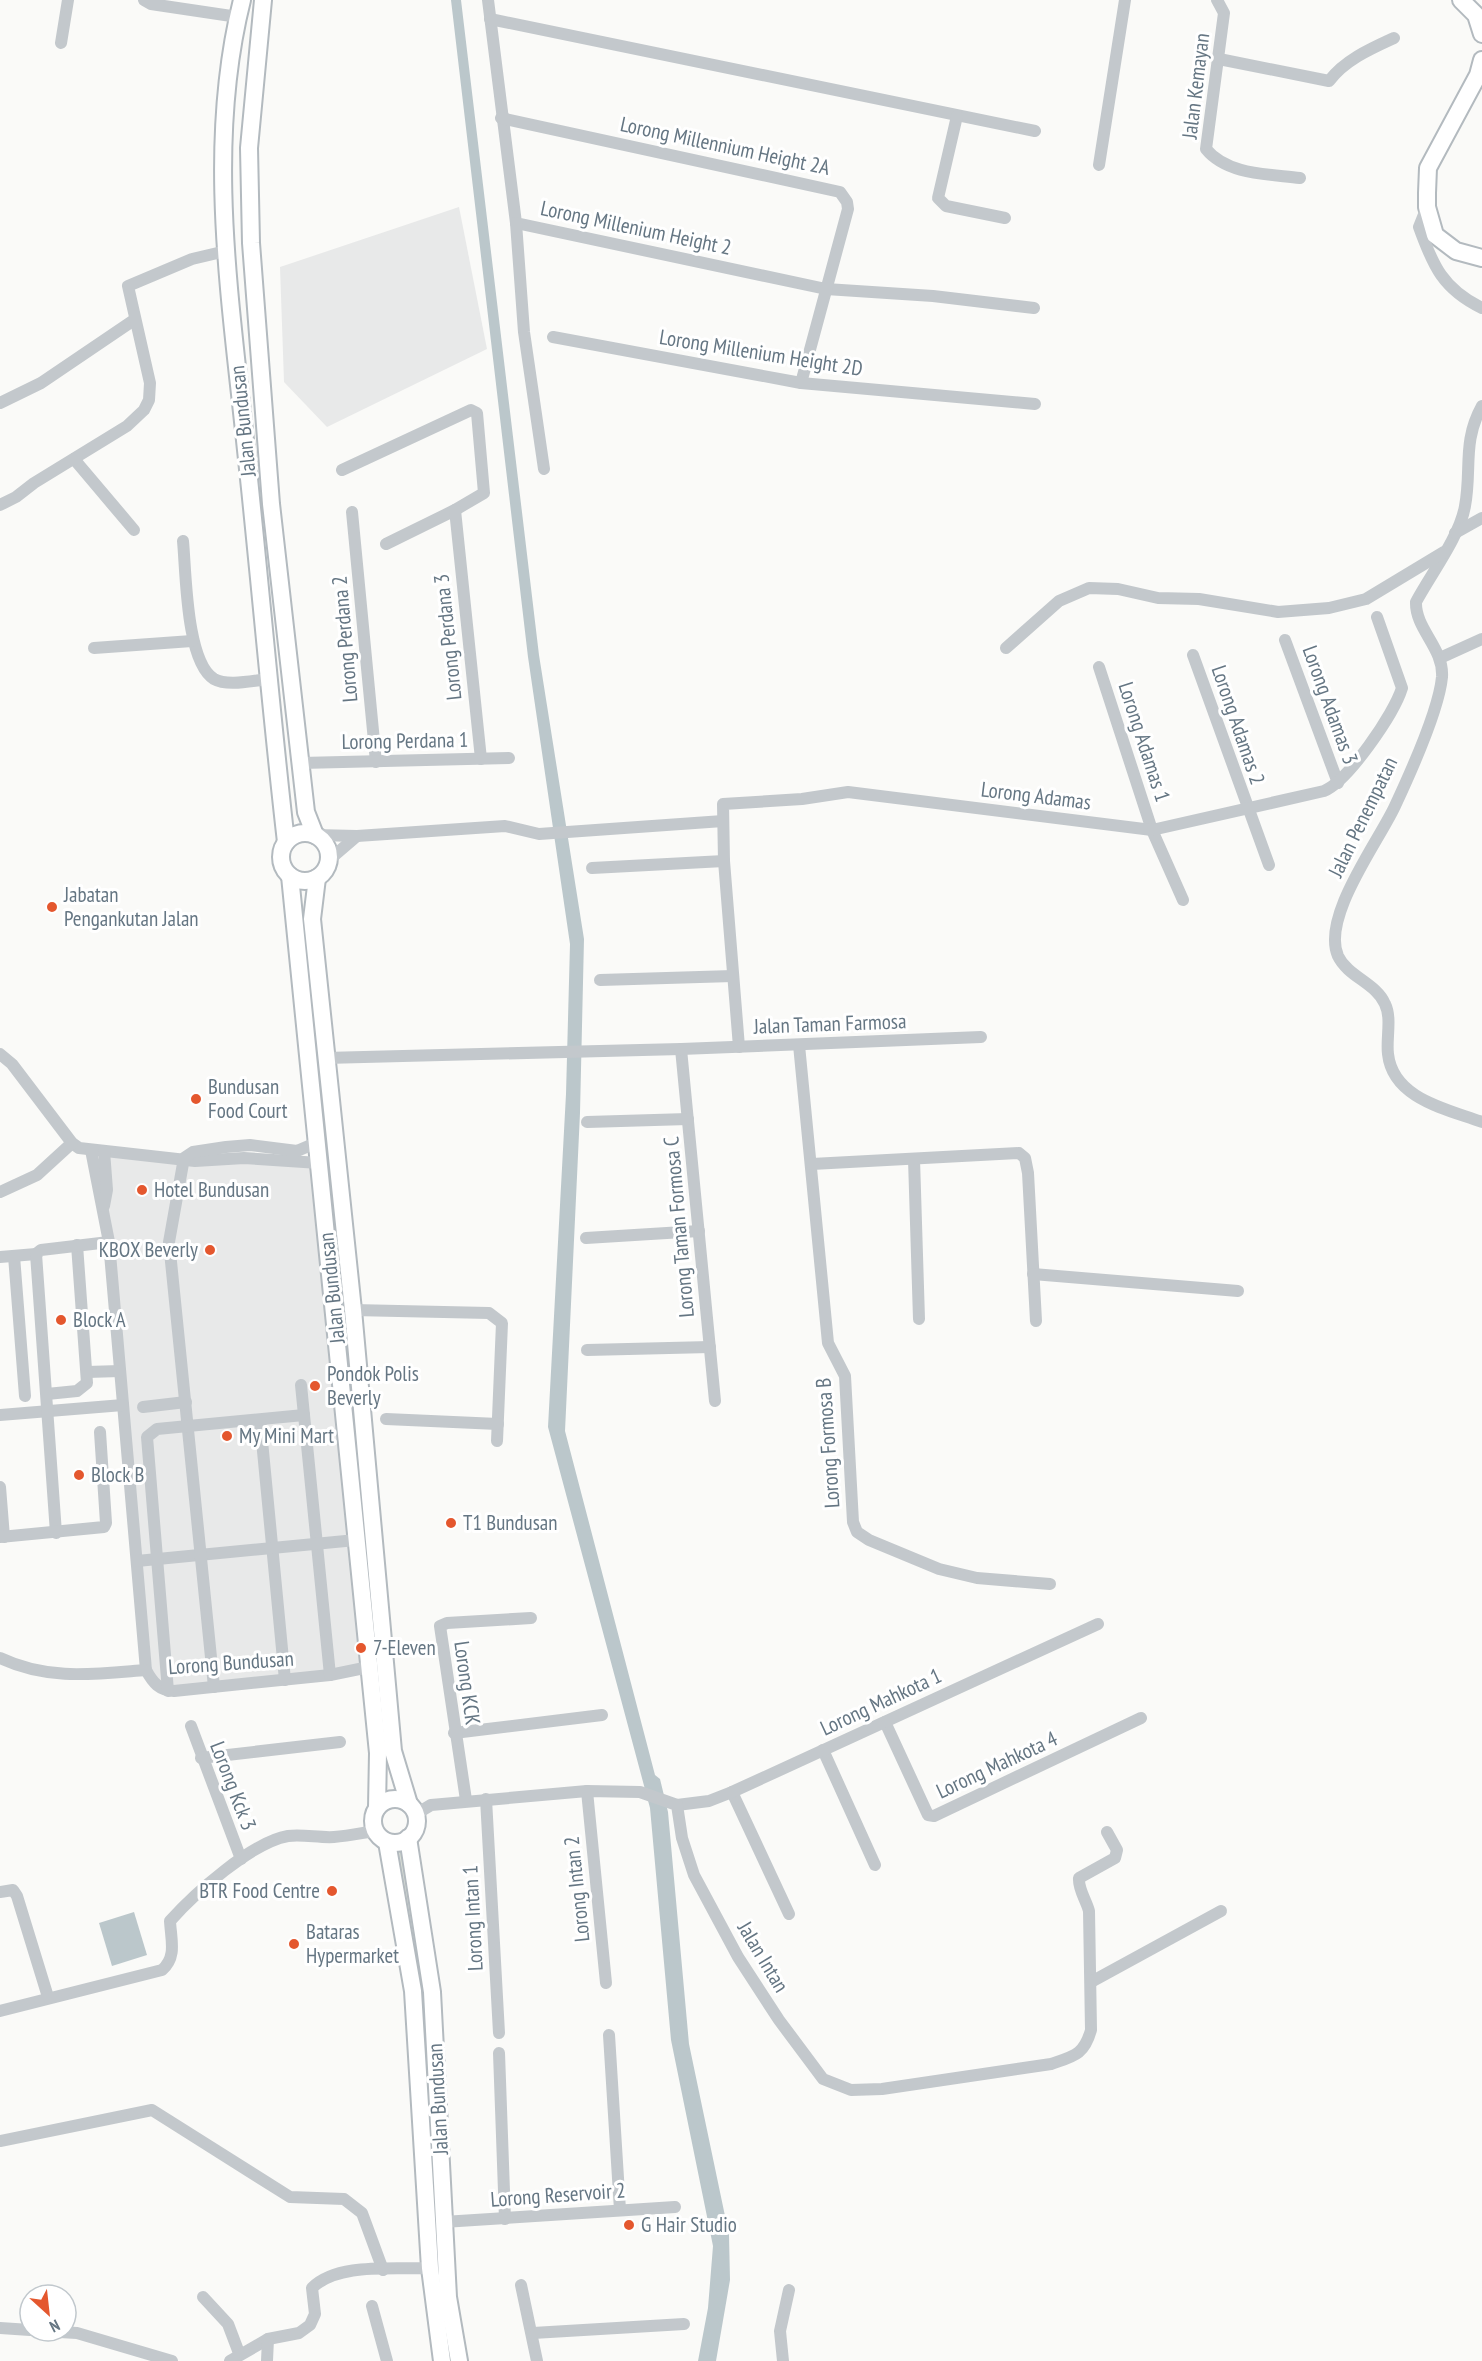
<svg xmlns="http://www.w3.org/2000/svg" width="1482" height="2361" viewBox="0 0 1482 2361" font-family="'PT Sans Narrow',sans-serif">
<rect width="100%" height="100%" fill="#fafaf8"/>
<g fill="#e8e9e9">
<polygon points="459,207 487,349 327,427 284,382 280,267"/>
<polygon points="99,1155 319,1163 369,1667 174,1691 153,1682"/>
</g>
<polygon fill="#dadfd7" points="405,1851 406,1880 423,2008 439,2273 452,2361 448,2361 392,1853"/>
<g fill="#bbc7cb">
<polygon points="451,0 461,0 539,655 584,939 580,1113 565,1431 655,1775 660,1779 668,1812 689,2044 729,2235 730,2280 716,2361 698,2361 708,2308 713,2246 671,2040 650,1808 548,1427 566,1094 570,944 528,657"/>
<polygon points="134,1912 147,1955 112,1966 99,1923"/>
</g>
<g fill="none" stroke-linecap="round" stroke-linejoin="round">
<g stroke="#b3babf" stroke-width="20">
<g id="secondary">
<path d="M242 0C205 147 231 302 246 450 260 581 271 712 286 842"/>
<polyline points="263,0 249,148 251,243 271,504 306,812 315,835"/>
<polyline points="1461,0 1476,15 1482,34"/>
<polyline points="1482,60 1478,75 1428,168 1427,193 1427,207 1435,235 1456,251 1482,258"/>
<circle cx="305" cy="857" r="24"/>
<polyline points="290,876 378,1753 377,1808"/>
<polyline points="317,878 312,919 353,1310 393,1751 409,1804"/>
<circle cx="395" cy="1821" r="22"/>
<polyline points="408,1838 432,1992 448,2297 459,2361"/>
<polyline points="387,1842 413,1991 430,2268 442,2361"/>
</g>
</g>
<g stroke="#c3c8cc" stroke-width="12">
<polyline points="144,0 151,4 238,17"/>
<polyline points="488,0 516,223 826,289 933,296 1034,308"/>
<path d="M1217 0 1224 13 1206 149C1227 175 1269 174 1300 178"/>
<polyline points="490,19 1035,131"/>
<polyline points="61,43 68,0"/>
<path d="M1219 59 1329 81C1345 60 1370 49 1394 38"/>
<polyline points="957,116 938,198 946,206 1005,218"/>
<polyline points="501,118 840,192 847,202 848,209 801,383"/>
<polyline points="1099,165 1125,0"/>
<path d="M1427 207 1419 227C1433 266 1443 289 1482 308"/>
<polyline points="516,223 524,332 544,469"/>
<polyline points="553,337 801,383 1035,404"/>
<polyline points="0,403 41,383 134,320"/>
<path d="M1482 406C1462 442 1472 469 1465 506 1460 536 1431 574 1416 602 1415 629 1444 648 1442 677 1439 709 1409 776 1395 806 1379 841 1321 917 1338 956 1348 977 1376 983 1385 1004 1392 1018 1386 1039 1388 1054 1393 1099 1447 1109 1482 1122"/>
<polyline points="74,459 134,530"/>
<polyline points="342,470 471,410 477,413 484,493 455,510 386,544"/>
<polyline points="0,505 16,497 34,483 127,426 144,410 149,400 150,383 128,286 192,259 226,251"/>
<polyline points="455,510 481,759"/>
<polyline points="352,512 376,762"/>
<polyline points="1455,533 1482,518"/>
<path d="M183 541C186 572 186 662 214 679 228 687 255 680 270 679"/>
<polyline points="1285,640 1338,783"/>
<polyline points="94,648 192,641"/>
<polyline points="1006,648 1059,601 1089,588 1118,589 1158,598 1199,599 1278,612 1329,608 1366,599 1444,552"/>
<polyline points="1193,655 1269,865"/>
<polyline points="1440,658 1482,639"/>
<polyline points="1099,667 1152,830 1183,900"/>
<polyline points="301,763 509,758"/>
<polyline points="315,835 357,836 505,826 539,834 723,821"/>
<polyline points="329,860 357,836"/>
<polyline points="592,868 724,861"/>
<polyline points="600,980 733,976"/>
<polyline points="799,1045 828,1343 845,1376 853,1522 857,1532 869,1540 939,1569 977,1578 1050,1584"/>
<path d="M739 1047 724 861 723 804 802 799 848 792 1152 830 1324 791C1348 781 1394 714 1402 688L1377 617"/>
<polyline points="681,1049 715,1401"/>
<polyline points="0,1054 12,1064 72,1143 79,1148 195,1161 244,1158 319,1163"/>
<polyline points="325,1058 681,1049 981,1037"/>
<polyline points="587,1122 688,1119"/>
<path d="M91 1150 109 1242 146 1670C153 1683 159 1690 174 1691L330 1675 369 1667"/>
<polyline points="914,1159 919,1319"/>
<polyline points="812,1164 1019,1153 1025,1158 1028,1173 1036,1321"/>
<polyline points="0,1192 37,1175 72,1143"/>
<polyline points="104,1206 107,1190 104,1151"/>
<polyline points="586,1238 699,1231"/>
<polyline points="14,1256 25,1396"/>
<polyline points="0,1257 36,1254"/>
<polyline points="1033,1274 1238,1291"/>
<polyline points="353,1310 489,1313 502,1323 497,1441"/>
<polyline points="587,1350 710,1347"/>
<polyline points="87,1372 120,1371"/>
<polyline points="301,1385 330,1675"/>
<polyline points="47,1394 77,1391 87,1383 77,1245"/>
<polyline points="143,1407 186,1402"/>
<polyline points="0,1415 123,1405"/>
<polyline points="386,1419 498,1424"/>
<polyline points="260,1420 285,1680"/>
<polyline points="0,1487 4,1537"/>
<polyline points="56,1533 36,1254 41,1250 109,1242"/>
<polyline points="0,1537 104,1527 106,1523 100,1432"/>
<polyline points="137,1561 356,1540"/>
<path d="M0 1658C48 1681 95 1674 146 1670"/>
<polyline points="214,1687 169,1242 184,1158 193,1152 226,1147 250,1145 297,1151 318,1142"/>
<polyline points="168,1691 147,1437 157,1429 304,1415"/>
<polyline points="885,1722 928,1815 934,1816 1141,1718"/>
<polyline points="191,1726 241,1859"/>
<polyline points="454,1733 602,1715"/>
<polyline points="823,1750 875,1865"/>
<polyline points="201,1758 340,1742"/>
<polyline points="587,1791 606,1983"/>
<polyline points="732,1792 789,1914"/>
<polyline points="486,1799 499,2033"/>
<polyline points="466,1800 440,1626 447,1623 531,1618"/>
<polyline points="677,1805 709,1801 732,1792 1098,1624"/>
<path d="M416 1814 431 1805 587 1791 640 1792 677 1805 682 1838 694 1875 738 1957 779 2020 823 2079 851 2090 882 2089 1051 2064C1074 2056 1084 2055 1091 2030L1089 1911C1086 1900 1078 1889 1079 1878L1115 1858 1117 1850 1107 1832"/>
<polyline points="0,1892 13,1890 17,1896 48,1997"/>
<polyline points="1091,1982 1221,1911"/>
<path d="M0 2011 162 1970C177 1957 171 1940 170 1921 194 1894 252 1842 288 1836 303 1834 319 1838 334 1837 348 1836 362 1833 375 1831"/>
<polyline points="609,2035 620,2210"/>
<polyline points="499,2053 505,2219"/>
<polyline points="0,2141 152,2110 290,2197 344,2199 362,2213 383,2270"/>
<polyline points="443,2222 675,2207"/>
<polyline points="521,2285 537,2361"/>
<polyline points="203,2297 228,2324 239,2353"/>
<polyline points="372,2306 387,2361"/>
<polyline points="0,2328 30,2330"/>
<polyline points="42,2331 77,2333 172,2361"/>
<polyline points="533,2333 684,2324"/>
<path d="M230 2361 268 2339 299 2333 310 2325 315 2314 312 2288C338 2262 394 2270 430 2268"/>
<polyline points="267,2361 268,2339"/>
<polyline points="783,2361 780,2331 789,2290"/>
</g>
<use href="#secondary" stroke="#fff" stroke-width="16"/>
</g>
<g fill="#e4572e" stroke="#fff" stroke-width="2">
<circle cx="52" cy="907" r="6"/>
<circle cx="196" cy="1099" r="6"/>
<circle cx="142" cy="1190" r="6"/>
<circle cx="210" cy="1250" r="6"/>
<circle cx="61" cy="1320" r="6"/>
<circle cx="315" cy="1386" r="6"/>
<circle cx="227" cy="1436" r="6"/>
<circle cx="79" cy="1475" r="6"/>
<circle cx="451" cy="1523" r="6"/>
<circle cx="361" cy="1648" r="6"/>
<circle cx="332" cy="1891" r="6"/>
<circle cx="294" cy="1944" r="6"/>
<circle cx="629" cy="2225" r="6"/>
</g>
<g text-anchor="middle" stroke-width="6" stroke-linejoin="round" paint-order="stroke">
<g font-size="21" fill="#657683" stroke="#fff">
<text transform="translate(1196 86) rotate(-83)" y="7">Jalan Kemayan</text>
<text transform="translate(725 146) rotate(12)" y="7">Lorong Millennium Height 2A</text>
<text transform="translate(636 228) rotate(12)" y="7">Lorong Millenium Height 2</text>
<text transform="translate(761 353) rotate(9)" y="7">Lorong Millenium Height 2D</text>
<text transform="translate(243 421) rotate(-96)" y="7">Jalan Bundusan</text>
<text transform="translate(448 637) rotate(-96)" y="7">Lorong Perdana 3</text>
<text transform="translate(345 639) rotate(-95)" y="7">Lorong Perdana 2</text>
<text transform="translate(1330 705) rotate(70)" y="7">Lorong Adamas 3</text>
<text transform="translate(1238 725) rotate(71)" y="7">Lorong Adamas 2</text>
<text transform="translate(405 741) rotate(-1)" y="7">Lorong Perdana 1</text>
<text transform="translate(1144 742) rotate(72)" y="7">Lorong Adamas 1</text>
<text transform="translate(1036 796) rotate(7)" y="7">Lorong Adamas</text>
<text transform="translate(1363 817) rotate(-64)" y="7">Jalan Penempatan</text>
<text transform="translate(830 1024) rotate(-2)" y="7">Jalan Taman Farmosa</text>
<text transform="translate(679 1227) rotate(-95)" y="7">Lorong Taman Formosa C</text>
<text transform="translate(332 1288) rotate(-96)" y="7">Jalan Bundusan</text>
<text transform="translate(828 1443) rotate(-94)" y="7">Lorong Formosa B</text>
<text transform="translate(231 1663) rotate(-4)" y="7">Lorong Bundusan</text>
<text transform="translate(467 1683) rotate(82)" y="7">Lorong KCK</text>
<text transform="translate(881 1702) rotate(-25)" y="7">Lorong Mahkota 1</text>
<text transform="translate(997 1765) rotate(-25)" y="7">Lorong Mahkota 4</text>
<text transform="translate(233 1786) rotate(69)" y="7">Lorong Kck 3</text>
<text transform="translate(577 1889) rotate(-96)" y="7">Lorong Intan 2</text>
<text transform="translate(473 1918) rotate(-93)" y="7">Lorong Intan 1</text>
<text transform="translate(763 1957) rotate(59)" y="7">Jalan Intan</text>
<text transform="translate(438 2099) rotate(-93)" y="7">Jalan Bundusan</text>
<text transform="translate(558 2195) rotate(-4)" y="7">Lorong Reservoir 2</text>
</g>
<g font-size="21" fill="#657683" stroke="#fff" text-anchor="start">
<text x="64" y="902">Jabatan<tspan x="64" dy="24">Pengankutan Jalan</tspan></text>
<text x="208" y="1094">Bundusan<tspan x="208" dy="24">Food Court</tspan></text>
<text x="154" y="1197">Hotel Bundusan</text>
<text x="198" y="1257" text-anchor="end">KBOX Beverly</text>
<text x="73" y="1327">Block A</text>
<text x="327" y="1381">Pondok Polis<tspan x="327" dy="24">Beverly</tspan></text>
<text x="239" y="1443">My Mini Mart</text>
<text x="91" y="1482">Block B</text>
<text x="463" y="1530">T1 Bundusan</text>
<text x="373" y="1655">7-Eleven</text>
<text x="320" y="1898" text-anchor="end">BTR Food Centre</text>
<text x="306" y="1939">Bataras<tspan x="306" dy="24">Hypermarket</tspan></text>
<text x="641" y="2232">G Hair Studio</text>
</g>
</g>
<g transform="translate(48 2313) rotate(153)"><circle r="28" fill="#ffffff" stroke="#c1c8cd" stroke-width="1.5"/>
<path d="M0-4.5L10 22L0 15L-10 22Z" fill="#e4572e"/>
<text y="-9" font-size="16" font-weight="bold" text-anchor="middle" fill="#657683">N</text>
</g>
</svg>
